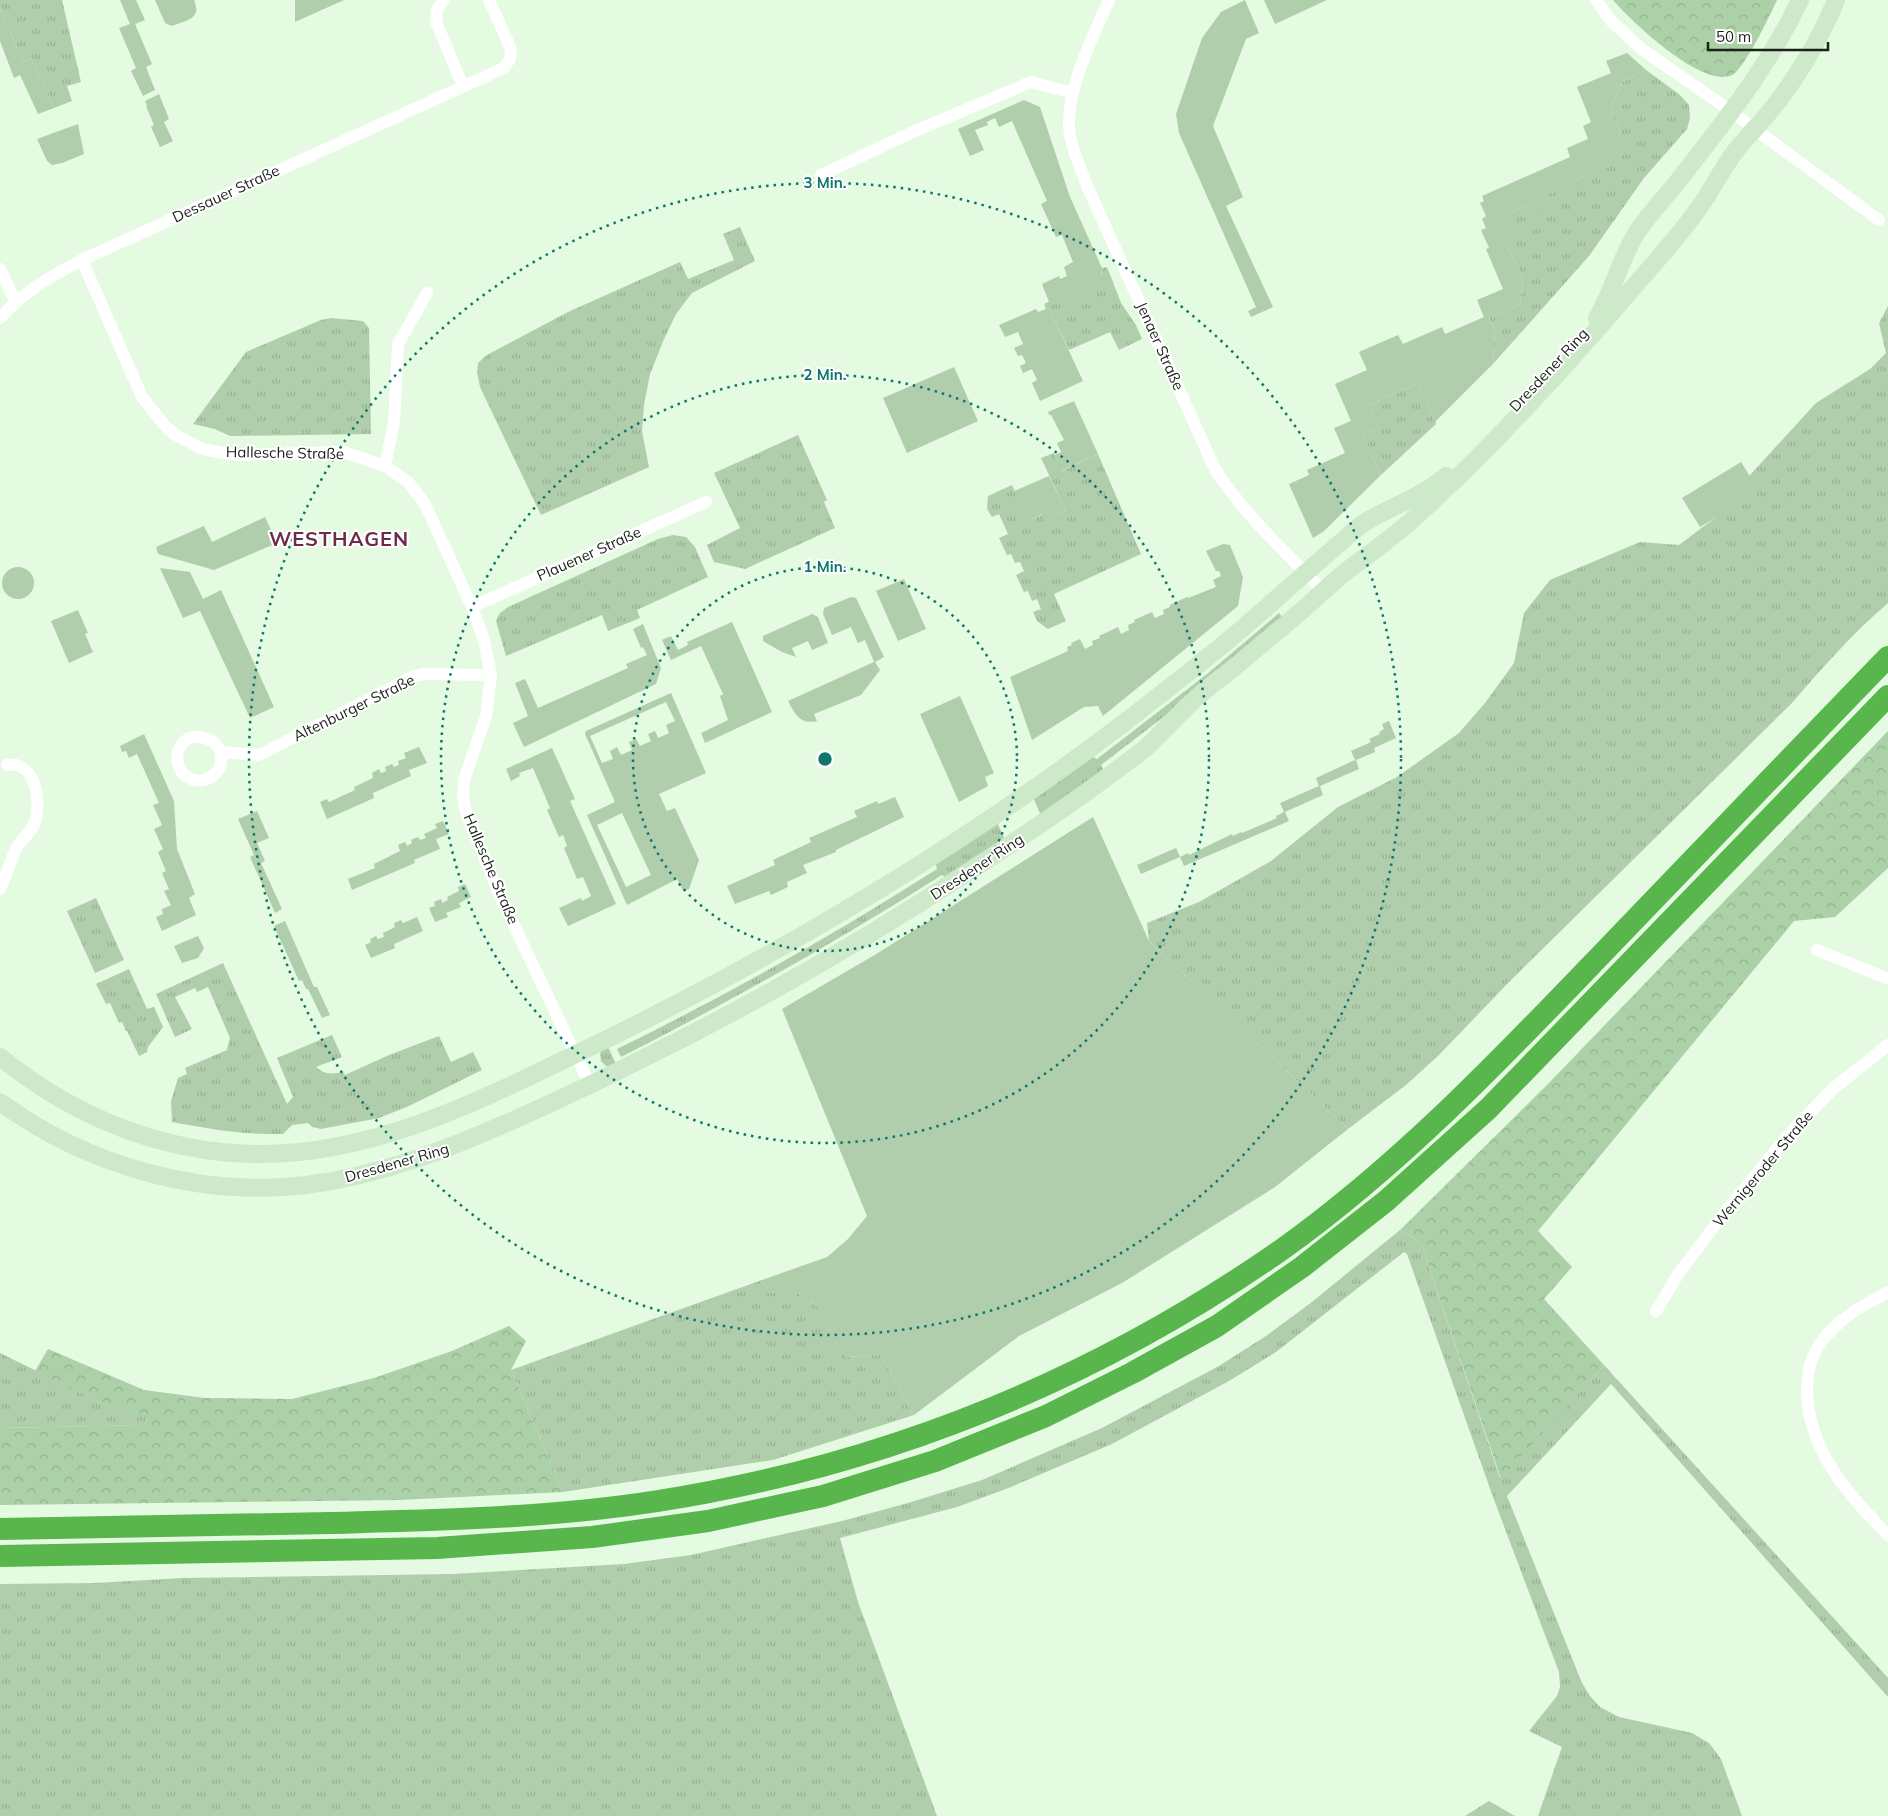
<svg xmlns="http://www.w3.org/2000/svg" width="1888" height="1816" viewBox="0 0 1888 1816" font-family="Mulish,sans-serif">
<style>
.grass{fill:url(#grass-tufts)}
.forest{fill:url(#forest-crowns)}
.green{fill:#b0ceab;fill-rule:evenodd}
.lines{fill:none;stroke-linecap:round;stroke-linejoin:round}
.street{stroke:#fff;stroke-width:12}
.secondary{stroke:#cde9ca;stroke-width:18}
.highway{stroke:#58b64d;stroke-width:22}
.ring{fill:none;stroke:#0f766e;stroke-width:2.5;stroke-dasharray:2.5 5}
.labels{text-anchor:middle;stroke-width:4;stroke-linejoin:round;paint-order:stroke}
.street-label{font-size:15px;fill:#192118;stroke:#fff}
.district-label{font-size:20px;font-weight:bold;letter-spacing:1px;fill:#6e2b47;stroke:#fff}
.centre{fill:#0f766e;stroke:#fff;stroke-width:2.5}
.ring-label{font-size:15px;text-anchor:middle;font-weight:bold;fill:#0f766e;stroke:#fff;stroke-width:4;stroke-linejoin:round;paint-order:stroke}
</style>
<defs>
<pattern id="grass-tufts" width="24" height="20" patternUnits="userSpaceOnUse" patternTransform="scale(1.25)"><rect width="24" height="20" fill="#b0ceab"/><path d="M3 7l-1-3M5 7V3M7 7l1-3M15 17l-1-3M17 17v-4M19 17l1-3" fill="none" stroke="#97b192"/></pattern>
<pattern id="forest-crowns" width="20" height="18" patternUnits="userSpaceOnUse" patternTransform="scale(1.25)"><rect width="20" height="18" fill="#acd0a7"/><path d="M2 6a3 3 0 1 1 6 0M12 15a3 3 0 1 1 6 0" fill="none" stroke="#93b28f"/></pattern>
</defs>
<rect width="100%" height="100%" fill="#e4fae1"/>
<g class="grass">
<polygon points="0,0 62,0 81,82 67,86 72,101 54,108 31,58 23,62 0,8"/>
<polygon points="1646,70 1680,95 1689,105 1690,118 1687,129 1644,178 1589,256 1493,364 1495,331 1489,317 1520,304 1523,279 1505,241 1510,213 1528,205 1545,205 1542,198 1584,176 1621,134 1610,110 1622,82"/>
<polygon points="740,227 755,261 692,293 676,314 664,339 650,374 644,405 642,431 649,467 541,515 480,387 477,372 478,363 487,355 568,312 680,262 688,279 734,260 723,234"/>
<polygon points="1107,267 1121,303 1136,325 1142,339 1119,350 1110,332 1069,350 1049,308 1044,304 1102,274 1102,268"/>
<path d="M 1888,306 L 1888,603 C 1853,633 1822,668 1792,703 L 1510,981 L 1439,1055 L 1406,1085 L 1348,1129 L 1149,941 L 1147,923 L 1199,902 L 1271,861 L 1338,807 L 1397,777 L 1459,733 L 1485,703 L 1514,663 L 1524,613 L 1550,580 L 1640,542 L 1679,545 L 1716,517 L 1729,498 L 1816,403 L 1870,369 L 1886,353 L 1879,323 Z"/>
<polygon points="331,318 363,321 369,328 371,434 230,436 215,429 193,424 246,352 321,320"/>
<polygon points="1418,383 1436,424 1381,475 1363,435 1379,428 1370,405"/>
<polygon points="798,435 827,500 824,502 835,528 745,569 714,562 707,545 740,528 714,473"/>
<polygon points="1054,453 1062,471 1098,454 1141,554 1054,594 1066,621 1048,629 1037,621 1033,612 1041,609 1037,599 1032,601 1028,591 1024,592 1016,575 1024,571 1020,562 1015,563 1011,554 1007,555 999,538 1008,534 999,514 992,517 987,509 988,496 1012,485 1028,521 1043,514 1045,520 1066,511 1041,458"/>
<polygon points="673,535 686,537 695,547 708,577 637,610 640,618 608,631 602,615 506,656 496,621 500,613 508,607 658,539"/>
<polygon points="1279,613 1285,620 1221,673 1101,765 1105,773 1042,818 1032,795 1088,755 1097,759 1207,674"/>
<path d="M 996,820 L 1006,842 L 949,880 L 942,875 C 838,941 731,1001 621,1057 L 617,1049 C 727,995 834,935 937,869 L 935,860 Z"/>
<polygon points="96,898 124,960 95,973 67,911"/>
<path d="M 223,963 L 287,1104 L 293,1097 L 277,1058 L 332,1035 L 342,1057 L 316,1067 C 325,1075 332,1074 343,1072 L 345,1075 L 389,1055 L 439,1036 L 451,1062 L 473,1052 L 482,1070 L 409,1106 L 379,1118 L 321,1129 L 312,1127 L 308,1123 L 292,1125 L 283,1134 C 245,1135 209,1129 172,1122 L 171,1101 L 178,1078 L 187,1074 L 185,1068 L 227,1050 L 230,1038 L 208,987 L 197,992 L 195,988 L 175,997 L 192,1029 L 175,1037 L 156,994 Z"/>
<polygon points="129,969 147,1009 154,1007 163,1027 148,1047 147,1052 139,1056 127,1031 126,1031 122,1022 119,1023 110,1003 106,1004 96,984"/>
<polygon points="607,1045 617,1066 607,1067 601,1061 600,1053"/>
<polygon points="1400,1230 1421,1243 1500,1478 1604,1365 1888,1678 1888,1697 1611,1384 1507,1496 1582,1683 1590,1696 1600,1707 1619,1717 1692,1733 1709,1743 1721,1759 1742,1816 1538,1816 1562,1747 1529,1731 1557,1696 1560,1687 1559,1672 1493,1497 1407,1254 1404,1252 1276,1352 1229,1381 1112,1444 1006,1489 957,1507 840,1538 858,1602 937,1816 0,1816 0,1584 95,1583 183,1578 452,1574 624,1564 691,1555 842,1521 908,1503 982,1480 1102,1428 1219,1366 1266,1336 1312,1302"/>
<path d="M 762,1280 L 769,1292 C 778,1293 792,1290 800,1294 C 824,1304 835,1336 847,1357 L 880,1354 L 914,1415 L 773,1460 L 563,1492 L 511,1370 Z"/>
<polygon points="0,1353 110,1407 147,1417 145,1425 0,1428"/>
<polygon points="1489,1801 1515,1816 1465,1816"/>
</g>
<g class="forest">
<path d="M 1613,0 L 1777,0 C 1770,15 1745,68 1732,75 C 1702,89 1631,21 1613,0 Z"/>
<polygon points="1888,731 1888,868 1835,917 1794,921 1538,1231 1572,1267 1544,1299 1604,1365 1501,1479 1421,1243 1400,1230 1548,1084"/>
<polygon points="509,1326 526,1341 511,1370 563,1492 400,1500 0,1505 0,1428 145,1425 147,1418 110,1407 35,1371 48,1349 144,1390 205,1398 292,1399 374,1378 452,1351"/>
</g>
<g class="green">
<polygon points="120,0 136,0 145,20 135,24 152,64 146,67 155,90 143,96 131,71 136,68 119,28 130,24"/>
<path d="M 155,0 L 194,0 C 202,19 187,20 172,26 L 165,23 Z"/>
<polygon points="295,0 344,0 295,22"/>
<polygon points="1245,0 1259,33 1246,39 1213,126 1243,197 1226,206 1273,307 1251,317 1248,311 1256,307 1179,133 1176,114 1202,38 1221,12"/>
<polygon points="1264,0 1327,0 1275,24"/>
<polygon points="0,8 23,62 31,58 54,108 38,114 20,75 14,78 0,41"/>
<polygon points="1627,53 1646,70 1622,82 1610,110 1621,134 1609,157 1584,176 1543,198 1545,205 1531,212 1528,205 1510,213 1520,235 1505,241 1523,279 1520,304 1489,317 1495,331 1493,364 1435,422 1418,383 1370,405 1379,428 1363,435 1381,475 1324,531 1313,538 1289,484 1309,475 1307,470 1345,453 1334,428 1351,421 1335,384 1367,370 1359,352 1398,335 1403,344 1442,327 1445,334 1484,317 1477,300 1503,289 1486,249 1489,248 1481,230 1486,228 1482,219 1486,216 1480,203 1484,201 1482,196 1570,157 1567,148 1588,139 1583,126 1591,122 1577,87 1611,73 1606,61"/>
<polygon points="159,94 169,119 164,122 173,141 160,147 151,127 154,125 146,106 147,105 145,101"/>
<path d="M 1024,100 L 1040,107 L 1070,197 L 1102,268 C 1102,287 1085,294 1069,299 C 1061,301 1059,298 1049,302 L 1042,284 L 1059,276 L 1060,279 L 1067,276 L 1064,267 L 1073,262 L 1062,235 L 1056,237 L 1041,204 L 1047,201 L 1012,121 L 999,127 L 995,118 L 987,122 L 988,125 L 975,130 L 984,150 L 970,156 L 958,129 Z"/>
<polygon points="78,124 84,154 62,163 52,165 47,161 37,139"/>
<polygon points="1044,304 1049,308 1083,381 1040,401 1032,383 1037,380 1032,369 1023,373 1020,366 1026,363 1022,355 1018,356 1014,348 1023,344 1018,332 1005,337 999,325 1036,309 1038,312 1046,309"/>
<polygon points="954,367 978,421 907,453 883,398"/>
<polygon points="1074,401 1098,454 1061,471 1055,455 1061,452 1057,443 1064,440 1051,415 1049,415 1048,412"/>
<polygon points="1741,462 1759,491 1700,527 1682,498"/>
<polygon points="1049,476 1066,511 1045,520 1042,514 1028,521 1014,491"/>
<polygon points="265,517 277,543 214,570 158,554 156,547 204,526 212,542"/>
<polygon points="1223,544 1230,545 1243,577 1238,606 1103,716 1098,706 1084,707 1032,740 1010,677 1068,651 1067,647 1072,645 1071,643 1080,639 1085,649 1093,645 1092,641 1100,638 1099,636 1118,627 1121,634 1129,630 1128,625 1135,622 1134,620 1152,612 1155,618 1164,614 1163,610 1170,607 1170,605 1187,597 1188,598 1216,587 1213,580 1221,576 1219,571 1216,571 1206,551"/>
<circle cx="18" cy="583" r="16"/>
<polygon points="160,568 190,572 203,599 221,590 274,707 250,718 200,611 183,618"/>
<polygon points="904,579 926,629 898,641 876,591"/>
<path d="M 851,597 L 856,598 L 884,657 L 875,662 L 880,670 L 861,695 L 814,714 L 817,721 C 800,725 795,714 788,701 L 874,662 L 865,640 L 858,643 L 851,627 L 832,635 L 823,614 L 824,608 Z"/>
<polygon points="78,610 88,633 85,634 93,652 69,663 51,621"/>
<polygon points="812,614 818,617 828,643 812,650 808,641 792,648 796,657 782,652 763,641 763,636"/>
<polygon points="732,622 772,712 705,743 701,733 728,720 720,696 723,694 701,646 671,660 662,640 671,636 678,650 688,645 687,642"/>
<polygon points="643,624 661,668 656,684 524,747 513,723 528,716 515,683 525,679 538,708 628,668 626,664 647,655 643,647 641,648 633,629"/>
<path d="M 671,693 L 706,773 L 659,794 L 667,811 L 675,808 L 699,860 L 689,889 L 683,891 L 677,879 L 627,905 L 587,815 L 615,802 L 585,734 L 586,731 ZM 666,702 L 675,721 L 666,725 L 669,733 L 658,738 L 655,731 L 648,734 L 651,741 L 640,746 L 636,739 L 629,742 L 632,750 L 621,755 L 617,747 L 610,751 L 613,759 L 602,763 L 590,736 ZM 622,813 L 651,875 L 626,887 L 597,825 Z"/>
<polygon points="960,696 994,773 985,777 988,786 959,802 920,714"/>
<polygon points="1389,721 1396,738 1374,748 1375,752 1356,760 1359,769 1320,786 1323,795 1285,812 1289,821 1184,866 1180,857 1141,874 1137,865 1176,848 1180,857 1188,853 1189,855 1232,834 1233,836 1241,832 1242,833 1277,818 1276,816 1284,812 1280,803 1319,786 1316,778 1355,760 1351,751 1371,742 1369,739 1380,734 1379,732 1384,729 1382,724"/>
<polygon points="144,734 174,801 177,849 195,894 189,898 196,915 162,931 156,917 163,914 162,909 171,905 164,891 169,889 162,873 166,871 158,852 163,849 154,829 162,825 153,805 159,803 137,754 129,758 126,751 122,752 120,746"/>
<polygon points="419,747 427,763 409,770 411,776 373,793 374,798 327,819 320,802 327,799 329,802 355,790 354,787 373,778 372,773 379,769 381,773 386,771 385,767 392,764 394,767 399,765 398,761 406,758 404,753"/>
<polygon points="552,748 575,799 570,801 616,904 568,926 559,908 581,898 582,901 591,896 583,877 577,879 564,848 567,846 563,835 559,837 547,810 550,808 533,768 519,773 520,776 511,781 506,769"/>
<polygon points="895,797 904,817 836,850 836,852 803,865 807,873 787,882 788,887 771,895 769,891 735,904 727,886 775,865 773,860 811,842 809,838 857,817 854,811 877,801 878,804"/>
<polygon points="257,811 269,838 257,843 265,861 261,863 282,909 275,913 250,857 254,855 238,819"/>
<polygon points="1093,817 1149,941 1348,1129 1275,1187 1122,1283 1019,1336 914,1415 880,1354 847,1357 827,1348 825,1318 813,1302 799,1293 769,1292 762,1280 827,1257 848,1239 867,1216 782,1009 878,953"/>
<polygon points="443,821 449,834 436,839 440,849 414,860 415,863 352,890 348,879 375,868 374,864 400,851 398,845 405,842 407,846 412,843 411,840 418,837 420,840 426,838 424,834 437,828 435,824"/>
<polygon points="465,884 471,897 459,903 461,907 446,913 448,917 435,922 429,908 435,906 434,902 441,899 442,903 448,900 447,897 459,891 458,887"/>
<polygon points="417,917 423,931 394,944 395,948 371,958 365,945 371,942 370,939 376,936 378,939 384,937 383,933 395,927 394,923 401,920 403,923"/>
<polygon points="285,921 314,987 317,987 330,1015 322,1018 308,989 306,989 302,980 299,981 274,926"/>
<polygon points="198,936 204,948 198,958 182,963 174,946"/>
</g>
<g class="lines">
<g class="street">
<polyline points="444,0 437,9 436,22 463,86"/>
<path d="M 1109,0 C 1093,37 1063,94 1070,135 C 1073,152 1081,169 1087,186 L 1215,469 C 1246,517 1285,551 1323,591"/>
<polyline points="1596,0 1612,22 1643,50 1715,100 1879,220"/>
<polyline points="821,175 913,132 1031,82 1073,93"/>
<polyline points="82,260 142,397 166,427 176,435 202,449 235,455 344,452 385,466 408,482 425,504 472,607 484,640 491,675 486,716 464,780 463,796 466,813 500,896 590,1085"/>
<polyline points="0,269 15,301"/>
<path d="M 0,318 C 23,292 51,276 82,260 L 504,68 L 510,59 L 511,49 L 489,0"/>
<polyline points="385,466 394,423 398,344 427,293"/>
<polyline points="472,607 706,502"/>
<path d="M 221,752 C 221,755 222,760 221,764 C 218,775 205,783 194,780 C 169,773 173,734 200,737 C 212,739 215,742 221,752 L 259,755 L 414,676 L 424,674 L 491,675"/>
<path d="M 0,889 C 6,876 10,862 16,849 C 20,840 31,833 34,824 C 43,803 35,760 7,765"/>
<polyline points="1817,950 1888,979"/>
<path d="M 1888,1292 C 1859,1307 1825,1326 1812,1359 C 1808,1369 1807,1382 1807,1393 C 1809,1451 1849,1496 1888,1535"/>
<polyline points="1656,1311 1679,1273 1725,1212 1790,1133 1834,1088 1888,1045"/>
</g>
<g class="secondary">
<path d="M 1597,318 C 1614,290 1620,257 1639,229 C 1652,211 1668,194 1682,176 C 1725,121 1770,64 1800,0"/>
<path d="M 0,1057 C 74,1117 164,1154 261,1154 C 373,1154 475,1103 574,1055 C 768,962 948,856 1120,726 C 1161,694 1203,662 1243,628 C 1283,593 1322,558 1362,524 C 1389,507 1422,497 1446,476"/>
<path d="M 0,1102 C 86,1165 199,1198 306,1185 C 385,1175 453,1147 525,1115 C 567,1096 609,1076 650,1055 C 761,1000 868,938 971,870 C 1029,833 1087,793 1142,751 C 1160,736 1174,718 1192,702 C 1205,689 1221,678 1236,666 C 1260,646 1284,626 1307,606 C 1324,591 1341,574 1360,561 C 1383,544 1402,530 1423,510 C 1499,440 1570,362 1637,283 C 1660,257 1684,230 1703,202 C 1714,186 1722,169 1734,153 C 1748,135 1765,119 1779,100 C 1802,69 1822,36 1836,0"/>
</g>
<g class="highway">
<path d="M 0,1529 C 110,1527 220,1525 330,1523 C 439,1520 550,1518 658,1501 C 887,1465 1094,1381 1284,1248 C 1400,1165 1500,1060 1598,958 C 1695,857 1791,757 1888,657"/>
<polyline points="0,1556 437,1548 592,1537 708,1521 823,1496 935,1461 1046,1416 1132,1373 1217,1326 1302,1267 1386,1201 1488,1109 1888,696"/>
</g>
</g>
<g class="ring">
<circle cx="825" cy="759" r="192"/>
<circle cx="825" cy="759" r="384"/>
<circle cx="825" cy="759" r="576"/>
</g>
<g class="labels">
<g class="street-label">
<text transform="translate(226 194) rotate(-25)" y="5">Dessauer Straße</text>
<text transform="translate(1160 346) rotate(66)" y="5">Jenaer Straße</text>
<text transform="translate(1549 370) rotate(-47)" y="5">Dresdener Ring</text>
<text transform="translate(285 453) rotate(1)" y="5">Hallesche Straße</text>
<text transform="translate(589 554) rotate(-24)" y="5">Plauener Straße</text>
<text transform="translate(354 708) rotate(-26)" y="5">Altenburger Straße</text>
<text transform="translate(977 867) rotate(-33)" y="5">Dresdener Ring</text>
<text transform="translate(491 869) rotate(67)" y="5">Hallesche Straße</text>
<text transform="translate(397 1163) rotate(-16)" y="5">Dresdener Ring</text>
<text transform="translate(1763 1169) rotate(-50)" y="5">Wernigeroder Straße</text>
</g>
<g class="district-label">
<text x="339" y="546">WESTHAGEN</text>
</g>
</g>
<circle cx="825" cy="759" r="8" class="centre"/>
<g class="ring-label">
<text x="825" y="188">3 Min.</text>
<text x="825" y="380">2 Min.</text>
<text x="825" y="572">1 Min.</text>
</g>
<path d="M1708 42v8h120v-8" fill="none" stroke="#192118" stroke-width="2.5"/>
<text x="1716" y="42" font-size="15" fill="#192118" stroke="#ffffff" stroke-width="4" paint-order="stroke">50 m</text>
</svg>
